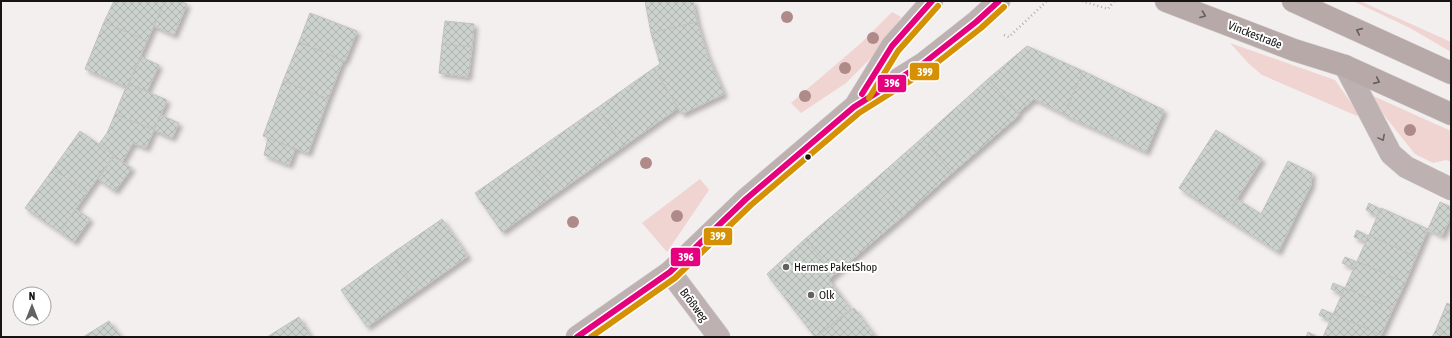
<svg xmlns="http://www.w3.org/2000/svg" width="1452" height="338" viewBox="0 0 1452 338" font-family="'Asap Condensed',sans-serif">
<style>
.grass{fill:#efd4d2}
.building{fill:url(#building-cross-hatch);stroke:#c2c1c1;filter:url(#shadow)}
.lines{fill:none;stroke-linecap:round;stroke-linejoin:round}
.minor-casing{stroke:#d0cdcd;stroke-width:23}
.major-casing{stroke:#d0cdcd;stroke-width:23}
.path{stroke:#b4acab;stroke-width:2.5;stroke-dasharray:1 3;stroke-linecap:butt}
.minor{stroke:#bdb2b1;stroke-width:22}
.major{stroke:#b6a9a8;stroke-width:22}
.bus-1-casing{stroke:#fff;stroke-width:9}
.bus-2-casing{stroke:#fff;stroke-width:9}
.bus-1{stroke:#e5007d;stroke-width:6}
.bus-2{stroke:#d59003;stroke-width:6}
.tree{fill:#ae8b89}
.oneway{stroke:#665e5e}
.oneway2{stroke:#6a6362}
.bus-dot{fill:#171414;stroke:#fff;stroke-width:1.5}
.poi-dot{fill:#646161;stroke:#fff;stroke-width:1.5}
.labels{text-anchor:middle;stroke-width:4;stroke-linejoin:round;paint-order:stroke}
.street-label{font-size:12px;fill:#171414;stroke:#fff}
.poi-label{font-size:12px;fill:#171414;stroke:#fff;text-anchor:start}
.line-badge{stroke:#fff;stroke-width:1.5}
.badge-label{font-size:11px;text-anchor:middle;font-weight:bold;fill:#fff}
</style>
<defs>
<pattern id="building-cross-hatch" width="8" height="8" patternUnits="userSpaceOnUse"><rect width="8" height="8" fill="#ccd2cd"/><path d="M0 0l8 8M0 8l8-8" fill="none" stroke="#aeb3af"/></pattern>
<filter id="shadow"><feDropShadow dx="3.5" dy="3.5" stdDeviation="2" flood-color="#0004"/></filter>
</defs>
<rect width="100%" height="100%" fill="#f4efef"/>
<g class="grass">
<polygon points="1353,1 1360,1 1451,42 1451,52 1410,28"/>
<polygon points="892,12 901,17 879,50 846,83 801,113 791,103 860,44"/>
<polygon points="1230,43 1335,80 1359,114 1357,116 1262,75 1249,64"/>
<polygon points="1371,95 1451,131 1451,162 1446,160 1433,163 1415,154 1383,114"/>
<polygon points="700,179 709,190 667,252 642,223"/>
</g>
<g class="building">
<polygon points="114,1 165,1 147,41 104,22"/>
<polygon points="165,1 180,1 187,4 174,35 154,26"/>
<polygon points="645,1 693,1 697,22 651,33"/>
<polygon points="310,13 357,31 345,61 299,42"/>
<polygon points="445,21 474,24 472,47 442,44"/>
<polygon points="104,22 147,41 127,87 85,69"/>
<polygon points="697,22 707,54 724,94 682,114 654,68 660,64 651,33"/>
<polygon points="299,42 343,61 328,99 283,81"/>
<polygon points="442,44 472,47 468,77 439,73"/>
<polygon points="1027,46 1083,71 1064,114 1034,99 1018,113 988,79"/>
<polygon points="141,57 159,65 147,91 129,84"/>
<polygon points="654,68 678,108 624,146 597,108"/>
<polygon points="1083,71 1164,110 1146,152 1064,115"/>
<polygon points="988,79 1019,115 952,173 922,138"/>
<polygon points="283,81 328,99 308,153 263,136"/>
<polygon points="129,84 167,100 154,130 115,114 126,87 128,88"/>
<polygon points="597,108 624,146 554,195 527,157"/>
<polygon points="115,114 154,130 146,148 133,143 122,162 99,144 107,133"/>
<polygon points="161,115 179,123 172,138 154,130"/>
<polygon points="1216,130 1262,159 1225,218 1179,188"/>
<polygon points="80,131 114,155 87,193 53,169"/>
<polygon points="268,138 295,149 289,165 264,155"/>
<polygon points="922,138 952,173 902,217 872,182"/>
<polygon points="114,157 132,168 115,191 98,179"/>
<polygon points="527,157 554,195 502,232 475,193"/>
<polygon points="1288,161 1312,173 1311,185 1278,252 1225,218 1237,199 1261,214"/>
<polygon points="53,169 87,193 60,232 25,208"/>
<polygon points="872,182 902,217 835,274 805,239"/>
<polygon points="1440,202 1451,207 1451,216 1442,236 1428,229"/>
<polygon points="1369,203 1380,209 1377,216 1366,210"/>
<polygon points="1381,208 1428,229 1416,257 1369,235"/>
<polygon points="76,209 90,219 74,242 60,232"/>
<polygon points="442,219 468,256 418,291 391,254"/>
<polygon points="1357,230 1368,236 1366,242 1354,237"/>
<polygon points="1369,235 1416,257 1405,283 1357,261"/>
<polygon points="805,239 835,274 829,280 851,309 815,337 767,274"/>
<polygon points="391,254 418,291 367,327 341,290"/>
<polygon points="1345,257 1357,262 1354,268 1342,263"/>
<polygon points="1357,261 1405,283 1393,309 1345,288"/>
<polygon points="1333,283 1345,288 1342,294 1331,289"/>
<polygon points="1345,288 1393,309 1381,335 1333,314"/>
<polygon points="1447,303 1451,305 1451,337 1436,330"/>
<polygon points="854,308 876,337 819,337 818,336"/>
<polygon points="1322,309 1333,314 1330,320 1319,315"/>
<polygon points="1333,314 1381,335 1380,337 1323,337"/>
<polygon points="299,317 311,337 267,337"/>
<polygon points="109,321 121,337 83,337"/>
<polygon points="1436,330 1451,337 1432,337"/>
<polygon points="1308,332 1318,337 1306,337"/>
</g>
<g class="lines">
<defs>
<g id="minor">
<polyline points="1345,66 1391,154 1406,167 1451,189"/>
<polyline points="857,103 892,46 932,1"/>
<polyline points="670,272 719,337"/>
<polyline points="577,337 670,272 746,199 854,107 924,63 976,22 999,1"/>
</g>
<g id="major">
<polyline points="1166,1 1294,50 1345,66 1451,114"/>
<polyline points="1293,1 1451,73"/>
</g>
</defs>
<use href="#minor" class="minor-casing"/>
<use href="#major" class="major-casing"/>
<g class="path">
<polyline points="1082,1 1108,9 1114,1"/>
<polyline points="1004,35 1009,37 1046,2 1049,1"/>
</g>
<use href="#minor" class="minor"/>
<use href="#major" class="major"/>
<defs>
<g id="bus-1">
<polyline points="862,94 892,46 932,1"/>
<polyline points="577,337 670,272 746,199 854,107 924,63 976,22 999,1"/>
</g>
<g id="bus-2">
<polyline points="869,98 898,51 938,6"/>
<polyline points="591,337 675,278 751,205 859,113 929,69 981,28 1004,7"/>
</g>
</defs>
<use href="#bus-1" class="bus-1-casing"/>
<use href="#bus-2" class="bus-2-casing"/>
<use href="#bus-1" class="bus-1"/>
<use href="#bus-2" class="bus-2"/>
</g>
<g class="tree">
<circle cx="787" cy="17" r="6"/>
<circle cx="873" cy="38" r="6"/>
<circle cx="845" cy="68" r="6"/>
<circle cx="805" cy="96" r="6"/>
<circle cx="1410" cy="130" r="6"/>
<circle cx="646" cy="163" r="6"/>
<circle cx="677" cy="216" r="6"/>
<circle cx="573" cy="222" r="6"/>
</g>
<defs><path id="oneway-chevron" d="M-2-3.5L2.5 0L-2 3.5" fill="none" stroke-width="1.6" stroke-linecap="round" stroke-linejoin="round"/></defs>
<g class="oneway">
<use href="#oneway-chevron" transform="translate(1203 15) rotate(21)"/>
<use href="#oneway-chevron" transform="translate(1359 31) rotate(-156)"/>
<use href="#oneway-chevron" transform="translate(1377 81) rotate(24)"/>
</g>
<use class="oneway2" href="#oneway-chevron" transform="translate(1382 138) rotate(62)"/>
<circle class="bus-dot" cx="808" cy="157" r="3.5"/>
<g class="poi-dot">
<circle cx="786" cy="267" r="4"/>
<circle cx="811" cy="295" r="4"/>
</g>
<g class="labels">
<g class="street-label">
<text transform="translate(1255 35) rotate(21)" y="4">Vinckestraße</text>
<text transform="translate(694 305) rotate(53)" y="4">Brößweg</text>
</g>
<g class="poi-label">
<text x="794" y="271">Hermes PaketShop</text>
<text x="819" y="299">Olk</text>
</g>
</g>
<g class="line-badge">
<rect x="909" y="62" width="31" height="19" rx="4" fill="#d59003"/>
<rect x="877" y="74" width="30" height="19" rx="4" fill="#e5007d"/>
<rect x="703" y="227" width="30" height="19" rx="4" fill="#d59003"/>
<rect x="670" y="247" width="31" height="20" rx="4" fill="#e5007d"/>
</g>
<g class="badge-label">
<text x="925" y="76">399</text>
<text x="892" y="87">396</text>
<text x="718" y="240">399</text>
<text x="686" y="261">396</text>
</g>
<rect width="1452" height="338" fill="none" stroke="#171414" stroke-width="4"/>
<g transform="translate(32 306)"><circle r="19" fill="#ffffff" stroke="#a2a1a1"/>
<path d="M0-3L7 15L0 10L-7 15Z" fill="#646161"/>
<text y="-6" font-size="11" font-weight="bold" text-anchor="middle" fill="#171414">N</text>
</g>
</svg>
